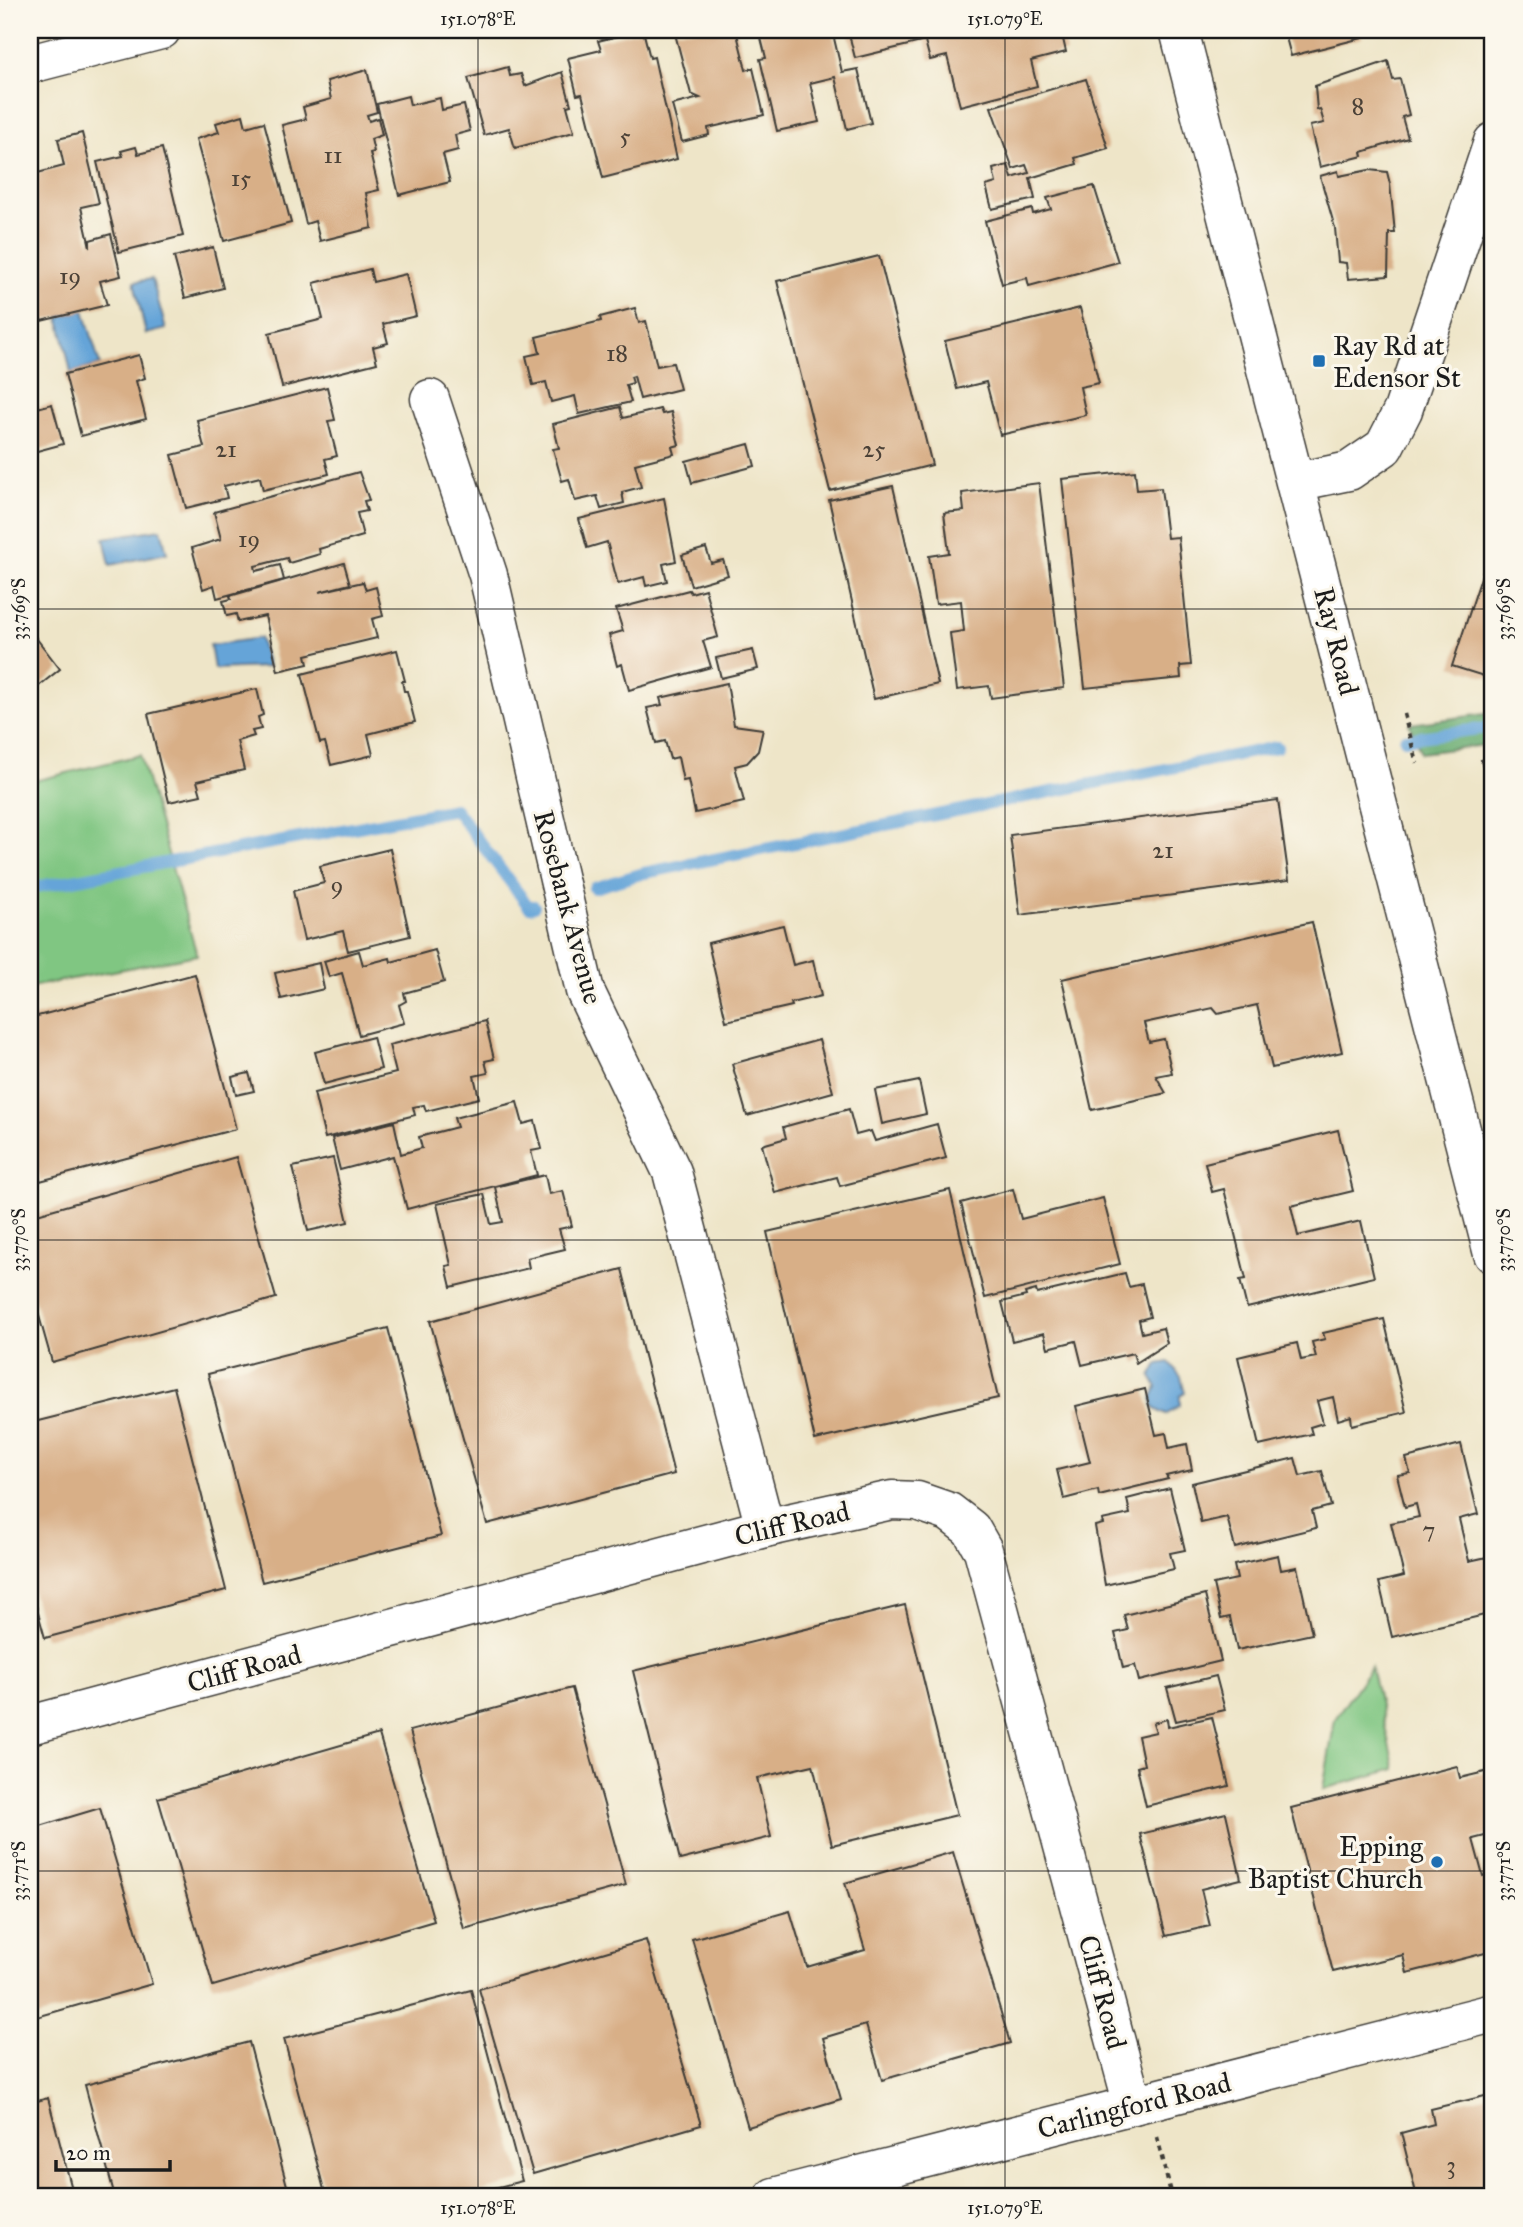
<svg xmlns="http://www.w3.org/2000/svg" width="1523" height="2227" viewBox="0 0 1523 2227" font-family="'IM FELL Great Primer',serif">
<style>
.green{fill:#80c682;stroke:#4e714f;stroke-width:2}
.forest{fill:#68ab70;stroke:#426446;stroke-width:2}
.water{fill:#65a4d8;stroke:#40607a;stroke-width:2}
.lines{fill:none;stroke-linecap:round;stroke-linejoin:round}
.stream{stroke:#65a4d8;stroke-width:12}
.building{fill:#d8af87}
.minor-casing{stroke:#3c3a36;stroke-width:41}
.major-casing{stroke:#3c3a36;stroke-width:41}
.path{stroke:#3c3a36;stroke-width:4.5;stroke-dasharray:5 5;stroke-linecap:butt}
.minor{stroke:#fff;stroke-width:38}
.major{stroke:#fff;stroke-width:38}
.ticks{fill:none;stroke:#1c1c1c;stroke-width:2;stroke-opacity:0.45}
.poi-dot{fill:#1f6fb2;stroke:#fbf7ec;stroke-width:2.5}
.labels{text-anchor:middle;stroke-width:6;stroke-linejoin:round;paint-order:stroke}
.number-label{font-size:24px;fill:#4b4137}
.poi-label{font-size:28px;fill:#1c1c1c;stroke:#fbf7ec;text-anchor:start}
.street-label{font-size:28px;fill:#1c1c1c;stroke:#fbf7ec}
.neatline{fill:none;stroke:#1c1c1c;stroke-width:2.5}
.ticks-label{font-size:18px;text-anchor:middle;fill:#1c1c1c}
</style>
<rect width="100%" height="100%" fill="#fbf7ec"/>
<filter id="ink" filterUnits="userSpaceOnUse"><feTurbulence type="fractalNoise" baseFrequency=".0143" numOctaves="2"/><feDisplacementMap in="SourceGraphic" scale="14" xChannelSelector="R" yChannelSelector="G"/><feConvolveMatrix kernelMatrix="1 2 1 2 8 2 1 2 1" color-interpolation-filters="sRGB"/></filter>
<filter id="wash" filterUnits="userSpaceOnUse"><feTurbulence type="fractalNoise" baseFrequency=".00686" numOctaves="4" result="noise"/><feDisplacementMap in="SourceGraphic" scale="28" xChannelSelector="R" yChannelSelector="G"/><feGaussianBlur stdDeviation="1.57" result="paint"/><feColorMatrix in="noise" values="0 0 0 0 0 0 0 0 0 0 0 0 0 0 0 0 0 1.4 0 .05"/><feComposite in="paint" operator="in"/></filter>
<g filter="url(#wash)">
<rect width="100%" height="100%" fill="#eee5c8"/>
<g class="green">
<polygon points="140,755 197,955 30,987 30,782"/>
<polygon points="1371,1667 1395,1769 1323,1789 1335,1719"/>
</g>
<polygon class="forest" points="1493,713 1493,744 1421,753 1409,724"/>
<g class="water">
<polygon points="152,279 166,329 146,334 134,282"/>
<polygon points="84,310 100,365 71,373 59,317"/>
<polygon points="161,529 167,553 110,565 104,538"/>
<polygon points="260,638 268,667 214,669 210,645"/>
<polygon points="1169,1362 1181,1377 1185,1393 1180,1396 1180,1405 1166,1415 1153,1408 1152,1399 1157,1387 1151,1377 1158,1364"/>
</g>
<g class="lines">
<g class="stream">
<polyline points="1405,739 1493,727"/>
<polyline points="30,888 455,809 529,907 534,906"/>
<polyline points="594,888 644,873 1277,747"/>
</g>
</g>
<g id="blocks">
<g class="building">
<polygon points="643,30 650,58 654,57 677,159 603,178 582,94 577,95 568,58 601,50 598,41"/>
<polygon points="674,30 736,30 746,70 753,68 764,115 708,128 709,135 682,142 672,105 700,98 691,94"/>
<polygon points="759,30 832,30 842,72 858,69 871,123 847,129 835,77 810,83 819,122 777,131 760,59 766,58"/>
<polygon points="848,30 1061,30 1066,52 1031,61 1037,86 960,106 947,56 930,60 925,41 855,58"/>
<polygon points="1284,30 1360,30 1362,38 1291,56"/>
<polygon points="1388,61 1393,80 1400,79 1409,115 1402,117 1408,138 1362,152 1363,156 1320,167 1310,126 1324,123 1320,109 1317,110 1315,86"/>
<polygon points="508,67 510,76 521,74 525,86 562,72 571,105 567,106 574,132 515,148 509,128 484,135 468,78"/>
<polygon points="367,70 377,112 367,115 369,121 378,118 382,135 371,139 374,152 370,153 379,190 366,193 372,228 320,241 315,221 306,224 282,125 306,119 303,107 331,99 327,81"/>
<polygon points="1086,79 1108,148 1075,158 1077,164 1030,178 1035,199 992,209 986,186 996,183 993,169 1008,165 1012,178 1029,173 1026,165 1013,169 991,107"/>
<polygon points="408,96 410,105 440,98 442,110 464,105 470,131 455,135 458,150 443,154 450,182 399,195 377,104"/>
<polygon points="243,115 246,127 264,122 291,223 224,241 196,139 219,132 216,123"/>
<polygon points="82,133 99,203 81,207 90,247 90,240 111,234 121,276 100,281 107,305 41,321 30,281 30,175 64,166 58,139"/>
<polygon points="136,147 138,154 162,148 183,236 119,252 97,162 123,156 121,151"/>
<polygon points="1369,170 1387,172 1390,184 1395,233 1389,233 1388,276 1348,279 1346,263 1338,262 1335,228 1320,176 1338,171 1339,176"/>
<polygon points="1094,186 1118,262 1029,286 1027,278 1002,284 985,221 1032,209 1033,214 1051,209 1047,198"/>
<polygon points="213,247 223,288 185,298 174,257"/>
<polygon points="879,256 932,465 830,491 777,281"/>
<polygon points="370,269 373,282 406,274 416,316 383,324 388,343 373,347 377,363 282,387 269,333 323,319 314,283"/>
<polygon points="635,308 639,323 646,321 657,366 673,363 680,389 640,399 634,376 631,377 633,383 626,385 631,402 579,414 575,396 551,402 546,382 533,385 526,356 540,353 536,337 601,321 600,317"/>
<polygon points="1080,308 1099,383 1080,387 1086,415 1000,435 986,382 957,389 945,341"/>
<polygon points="139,355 145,378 136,381 146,419 81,436 65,374"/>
<polygon points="327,387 335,420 328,421 337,456 325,459 329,474 263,490 260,477 224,486 227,498 186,508 172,455 204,447 197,420"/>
<polygon points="52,404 63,444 30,453 30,410"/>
<polygon points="620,407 623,418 660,409 662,414 671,412 679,445 672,447 674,454 635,464 641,487 622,492 624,503 601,509 597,496 575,501 569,479 562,481 553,449 559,448 553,424"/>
<polygon points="749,444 755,466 692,483 686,461"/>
<polygon points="1135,471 1137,490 1161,488 1167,538 1178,537 1191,665 1180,666 1181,678 1085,688 1062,479"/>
<polygon points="359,472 369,500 364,501 367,511 357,513 363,536 319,549 320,554 289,563 287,558 255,566 256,571 280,565 284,580 217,598 214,585 203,589 192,548 221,539 214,512"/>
<polygon points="1039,483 1064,688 991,698 989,686 957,690 950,633 964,631 961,601 936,604 929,556 949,553 944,513 964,511 962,493"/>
<polygon points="893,486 938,684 874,699 829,500"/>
<polygon points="664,498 676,561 663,564 667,581 646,586 644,577 618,584 607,542 587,548 579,519"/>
<polygon points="1493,541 1493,679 1452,666"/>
<polygon points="706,548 711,563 723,560 728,575 691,586 682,555"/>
<polygon points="344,563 350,584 319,592 363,582 366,590 376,587 383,616 372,619 377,638 306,655 308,664 278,671 265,616 238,622 236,614 227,616 223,601 231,599 230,596"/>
<polygon points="705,589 718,637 703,641 711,667 629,690 622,664 617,666 609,635 623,631 616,609 689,590 691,593"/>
<polygon points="30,630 60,669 30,693"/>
<polygon points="397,650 405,681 402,681 404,691 407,691 415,722 368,734 373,755 331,765 325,742 320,743 302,674"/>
<polygon points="753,650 758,669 721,678 716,658"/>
<polygon points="727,683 734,725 763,729 758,751 747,763 735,766 744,802 695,813 688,780 683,781 678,757 670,759 665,741 656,743 647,708 662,705 660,698"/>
<polygon points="257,689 263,715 258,717 261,729 252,731 254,736 237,741 244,770 197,781 201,795 169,802 148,714"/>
<polygon points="1493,757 1493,803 1492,803 1481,760"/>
<polygon points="1278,800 1289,880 1020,915 1010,835"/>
<polygon points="390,849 410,936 348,951 343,931 304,940 293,891 324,883 320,866"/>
<polygon points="1312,922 1342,1052 1272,1068 1257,1005 1218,1014 1213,1008 1144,1023 1149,1042 1164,1039 1172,1073 1156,1076 1166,1093 1092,1110 1062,979"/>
<polygon points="783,925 793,965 813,960 821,996 791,1003 792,1006 726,1021 708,943"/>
<polygon points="435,950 444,982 404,993 406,1001 399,1005 404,1023 359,1035 342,973 329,977 324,961 359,951 363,965 390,958 391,962"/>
<polygon points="319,963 324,989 281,999 275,973"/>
<polygon points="195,974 236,1129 40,1181 30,1142 30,1018"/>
<polygon points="485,1021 494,1059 485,1061 488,1073 474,1076 479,1098 426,1111 424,1105 413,1107 415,1115 325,1138 314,1093 396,1073 389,1045"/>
<polygon points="373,1037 381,1069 324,1084 315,1052"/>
<polygon points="819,1040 833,1092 747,1116 732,1064"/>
<polygon points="249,1073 254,1091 236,1095 232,1077"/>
<polygon points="919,1081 926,1114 882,1124 875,1090"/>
<polygon points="517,1102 523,1124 535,1121 542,1149 531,1151 537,1175 407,1209 393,1156 340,1170 332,1138 394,1122 401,1154 422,1148 419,1137 457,1127 454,1118"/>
<polygon points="849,1109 856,1135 871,1131 875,1141 937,1124 946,1158 840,1186 837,1177 775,1193 762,1145 786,1138 783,1127"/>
<polygon points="1338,1130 1353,1191 1291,1206 1298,1236 1361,1221 1374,1277 1247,1308 1240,1280 1246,1279 1224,1189 1212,1192 1205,1163"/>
<polygon points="236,1157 276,1298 52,1362 30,1284 30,1216"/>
<polygon points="333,1158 348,1222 308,1231 293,1167"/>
<polygon points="545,1175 549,1194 563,1191 572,1226 559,1229 565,1249 527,1258 529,1268 451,1287 446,1266 451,1265 437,1204 484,1194 491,1224 503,1222 495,1187"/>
<polygon points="1013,1189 1021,1219 1103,1198 1120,1264 985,1298 961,1203"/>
<polygon points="950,1190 998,1398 815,1440 767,1232"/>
<polygon points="622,1269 674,1474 487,1524 430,1321"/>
<polygon points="1125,1273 1129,1287 1142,1284 1150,1317 1139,1320 1142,1333 1163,1328 1167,1343 1136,1363 1133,1353 1082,1365 1076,1341 1048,1348 1044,1333 1012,1341 1002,1302 1026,1296 1025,1293 1036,1290 1037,1294"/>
<polygon points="1384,1319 1406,1412 1352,1425 1351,1416 1338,1420 1333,1397 1317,1401 1323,1423 1310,1427 1312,1434 1259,1446 1238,1357 1297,1343 1301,1360 1316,1357 1312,1342 1325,1339 1323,1333"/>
<polygon points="388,1328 441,1536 262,1582 208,1374"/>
<polygon points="174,1387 226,1590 45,1638 30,1584 30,1423"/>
<polygon points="1145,1389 1156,1435 1166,1433 1169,1448 1187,1444 1192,1470 1166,1476 1168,1479 1099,1496 1098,1490 1064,1499 1057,1470 1090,1462 1076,1406"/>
<polygon points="1461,1444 1478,1514 1459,1519 1469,1561 1487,1557 1493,1584 1493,1613 1392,1637 1379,1582 1404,1576 1391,1523 1419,1517 1416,1504 1405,1507 1397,1475 1410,1473 1406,1458"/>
<polygon points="1295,1458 1300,1476 1322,1471 1331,1506 1312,1511 1316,1528 1235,1548 1227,1517 1201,1523 1192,1483"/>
<polygon points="1170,1488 1185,1550 1170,1553 1174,1569 1105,1585 1095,1526 1103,1524 1102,1520 1130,1514 1127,1499"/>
<polygon points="1278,1555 1281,1570 1297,1567 1312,1634 1237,1650 1230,1617 1221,1619 1213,1584 1237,1579 1234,1565"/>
<polygon points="1205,1595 1221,1661 1139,1681 1135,1665 1123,1668 1115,1633 1128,1630 1124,1615"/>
<polygon points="905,1605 957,1815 832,1845 813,1765 757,1778 771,1837 680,1860 633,1671"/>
<polygon points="1216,1676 1225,1710 1176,1721 1167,1688"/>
<polygon points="572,1688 626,1885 464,1929 410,1731"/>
<polygon points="1212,1717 1229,1786 1146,1806 1137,1767 1144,1765 1138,1736 1156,1732 1153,1723 1167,1719 1168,1727"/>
<polygon points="379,1734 434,1921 213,1986 158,1798"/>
<polygon points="1457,1766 1460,1778 1493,1770 1493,1834 1473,1839 1483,1876 1493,1873 1493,1951 1407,1973 1403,1955 1333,1972 1291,1808"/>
<polygon points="100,1808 152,1984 30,2019 30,1829"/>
<polygon points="1226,1813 1241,1879 1201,1889 1210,1926 1166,1936 1140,1834"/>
<polygon points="953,1852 1010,2043 882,2080 866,2025 823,2038 841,2099 748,2127 692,1939 790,1911 807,1967 865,1950 845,1883"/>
<polygon points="646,1940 701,2125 533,2174 479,1989"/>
<polygon points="471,1990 522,2181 459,2197 326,2197 284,2039"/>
<polygon points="249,2042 290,2197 115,2197 85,2085"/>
<polygon points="1493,2094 1493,2197 1417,2197 1401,2133 1434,2124 1431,2109"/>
<polygon points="48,2098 74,2197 30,2197 30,2103"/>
</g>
</g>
</g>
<g filter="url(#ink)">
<use href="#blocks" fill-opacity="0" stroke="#3c3a36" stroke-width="2"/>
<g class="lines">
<defs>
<g id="minor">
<polyline points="1179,30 1493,1254"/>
<polyline points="30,64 161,30"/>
<polyline points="430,399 488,575 585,991 672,1172 765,1528"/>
<polyline points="1296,482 1349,471 1384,447 1403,410 1493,142"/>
<polyline points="30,1725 765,1528 892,1500 917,1501 949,1512 971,1529 983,1550 1133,2105"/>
</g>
<polyline id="major" points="774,2197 1493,2013"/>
</defs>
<use href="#minor" class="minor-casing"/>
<use href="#major" class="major-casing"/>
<g class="path">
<polyline points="1404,714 1417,763"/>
<polyline points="1157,2137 1172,2197"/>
</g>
<use href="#minor" class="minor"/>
<use href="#major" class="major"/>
</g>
</g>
<path class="ticks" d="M 478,30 L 478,2197M 1005,30 L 1005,2197M 30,609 L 1493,609M 30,1240 L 1493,1240M 30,1871 L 1493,1871"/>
<g class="poi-dot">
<rect x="1312" y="354" width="14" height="14" rx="3.5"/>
<circle cx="1437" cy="1862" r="7"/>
</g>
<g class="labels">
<g class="number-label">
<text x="1358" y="114">8</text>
<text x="625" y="144">5</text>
<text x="333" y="163">11</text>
<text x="241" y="186">15</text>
<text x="70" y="284">19</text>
<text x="617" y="361">18</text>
<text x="226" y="457">21</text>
<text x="874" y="457">25</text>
<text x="249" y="547">19</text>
<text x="1163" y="858">21</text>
<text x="337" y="893">9</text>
<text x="1429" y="1538">7</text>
<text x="1451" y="2173">3</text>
</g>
<g class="poi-label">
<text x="1333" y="355">Ray Rd at<tspan x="1333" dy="32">Edensor St</tspan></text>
<text x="1423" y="1856" text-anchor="end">Epping<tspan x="1423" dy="32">Baptist Church</tspan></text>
</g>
<g class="street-label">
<text transform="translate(1337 641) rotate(76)" y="10">Ray Road</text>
<text transform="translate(569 907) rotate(75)" y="10">Rosebank Avenue</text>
<text transform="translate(792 1523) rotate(-13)" y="10">Cliff Road</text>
<text transform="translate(244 1668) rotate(-15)" y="10">Cliff Road</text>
<text transform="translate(1103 1992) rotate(75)" y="10">Cliff Road</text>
<text transform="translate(1134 2105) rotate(-14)" y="10">Carlingford Road</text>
</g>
</g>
<rect width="1523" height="2227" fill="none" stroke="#fbf7ec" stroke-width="77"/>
<path d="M56 2160v10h114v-10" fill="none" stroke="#1c1c1c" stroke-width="3.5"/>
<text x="66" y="2160" font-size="21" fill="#1c1c1c" stroke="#fbf7ec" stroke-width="5" paint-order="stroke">20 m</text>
<rect x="38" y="38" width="1446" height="2150" class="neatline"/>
<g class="ticks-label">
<text x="478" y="25">151.078°E</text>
<text x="1005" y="25">151.079°E</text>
<text transform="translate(19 609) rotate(-90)" y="6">33.769°S</text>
<text transform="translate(1504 609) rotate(-90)" y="6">33.769°S</text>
<text transform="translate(19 1240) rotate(-90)" y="6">33.770°S</text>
<text transform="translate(1504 1240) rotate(-90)" y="6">33.770°S</text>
<text transform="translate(19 1871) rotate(-90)" y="6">33.771°S</text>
<text transform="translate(1504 1871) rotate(-90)" y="6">33.771°S</text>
<text x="478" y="2214">151.078°E</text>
<text x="1005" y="2214">151.079°E</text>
</g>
</svg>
